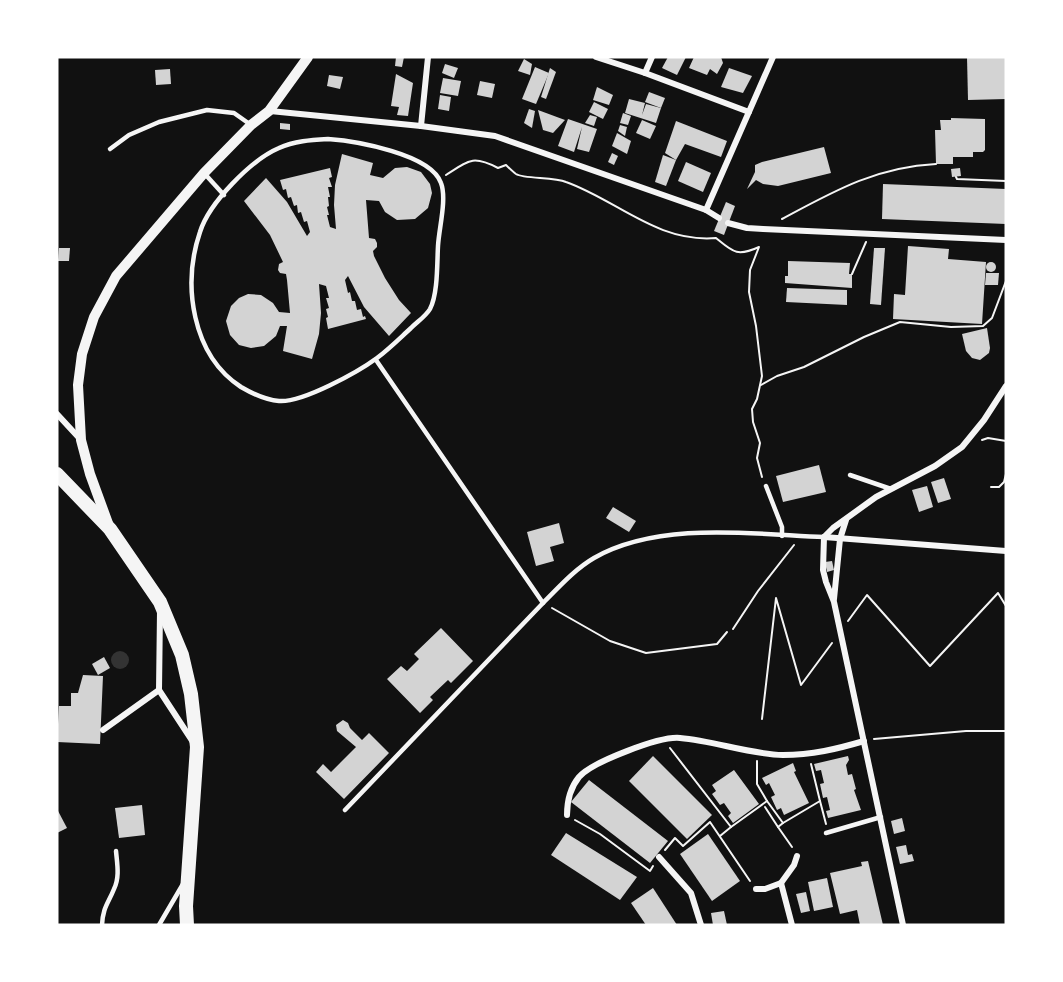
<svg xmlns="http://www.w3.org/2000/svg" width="1063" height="982" viewBox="0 0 1063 982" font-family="'Work Sans',sans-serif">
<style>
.water{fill:#333}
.building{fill:#d3d3d3}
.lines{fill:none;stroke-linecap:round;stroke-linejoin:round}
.path{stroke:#f5f5f5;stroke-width:2}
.service{stroke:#f5f5f5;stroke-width:4.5}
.minor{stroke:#f5f5f5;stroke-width:6}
.tertiary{stroke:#f5f5f5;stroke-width:10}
.primary{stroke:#f5f5f5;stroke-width:14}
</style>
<rect width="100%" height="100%" fill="#111"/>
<circle class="water" cx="120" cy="660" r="9"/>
<g class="building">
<polygon points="396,57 404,57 402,67 395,66"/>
<polygon points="668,57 686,57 677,75 662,68"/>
<polygon points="694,57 721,57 723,63 717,74 710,69 707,75 689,68"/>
<polygon points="967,57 1006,57 1006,99 968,100"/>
<polygon points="524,59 532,64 530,75 518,71"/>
<polygon points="445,64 458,68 454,78 442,73"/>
<polygon points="535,67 549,73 536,104 522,99"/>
<polygon points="550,68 556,72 546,99 541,97"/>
<polygon points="729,68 752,76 743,93 721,87"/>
<polygon points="170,69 171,84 156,85 155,70"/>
<polygon points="396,74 413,83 408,116 397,115 399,107 391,106"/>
<polygon points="329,75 343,77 340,89 327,86"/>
<polygon points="443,78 461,81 458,96 440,93"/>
<polygon points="480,81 495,84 492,98 477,95"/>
<polygon points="597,87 613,95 609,105 593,100"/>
<polygon points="649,92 665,98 661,108 645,102"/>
<polygon points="440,95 451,97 449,111 438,109"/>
<polygon points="629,99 645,103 642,115 646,104 661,108 656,123 625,113"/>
<polygon points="594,102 608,109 603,119 589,112"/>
<polygon points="529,109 535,111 532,128 524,123"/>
<polygon points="538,110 565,120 553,133 543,130"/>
<polygon points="623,113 631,116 628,125 620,123"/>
<polygon points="590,115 597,117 594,126 585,123"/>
<polygon points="951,118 985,119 985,150 983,152 973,152 973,157 953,157 953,164 936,164 935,130 941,130 940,120 951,120"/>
<polygon points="568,119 597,129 589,152 577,149 582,127 574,152 558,146"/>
<polygon points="642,120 656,126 650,139 636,133"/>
<polygon points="676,121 727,141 721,157 685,144 676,160 665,153"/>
<polygon points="280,123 290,124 290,130 280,129"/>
<polygon points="620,125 627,127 625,136 618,131"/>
<polygon points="617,133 631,141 627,154 612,146"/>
<polygon points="824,147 831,173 778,186 763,184 756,180 747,189 755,172 755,165 762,162"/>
<polygon points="612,153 618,156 614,165 608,162"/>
<polygon points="342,154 373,163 370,175 383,178 395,168 407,167 421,172 430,184 432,193 428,208 415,219 397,220 385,212 379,201 366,200 369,238 375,239 377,243 377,247 373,251 374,256 385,278 399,300 411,313 389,336 364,307 348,276 345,280 348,293 350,292 352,301 355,301 357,310 361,309 363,317 365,316 366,319 328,329 326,318 328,317 326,309 329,308 326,298 329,298 326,286 319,284 321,313 319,334 312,359 283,351 287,326 280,326 276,336 264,346 251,348 239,345 230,335 226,321 231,306 239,298 248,294 261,295 273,303 279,312 290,313 287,280 286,274 280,273 278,270 279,264 283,262 270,235 244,201 266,178 287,202 307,236 310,232 307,221 304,222 301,212 298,213 297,205 294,206 291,197 288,198 286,189 283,190 280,180 330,168 332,177 329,178 332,187 328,187 330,197 328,197 329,206 327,207 329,215 327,215 330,227 336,229 334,205 335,185"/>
<polygon points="663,155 676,160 666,186 655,182"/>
<polygon points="686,162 711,173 703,192 678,181"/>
<polygon points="960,168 961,176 952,177 951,169"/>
<polygon points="883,184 1006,189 1006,224 882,219"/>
<polygon points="726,202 735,206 724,235 714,231"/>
<polygon points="908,246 949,249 948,259 986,262 982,324 893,319 894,294 905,295"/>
<polygon points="59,248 70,248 69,261 58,261"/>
<polygon points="874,248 885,248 881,305 870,304"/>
<polygon points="788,261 850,263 849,274 852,274 852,288 785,283 785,276 788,276"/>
<circle cx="991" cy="267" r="5"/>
<polygon points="986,273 999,273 998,285 985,285"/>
<polygon points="787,288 847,290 847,305 786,302"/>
<polygon points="987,328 990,348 989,353 980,360 972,358 966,351 962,334"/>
<polygon points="819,465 826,492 783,502 776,476"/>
<polygon points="944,478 951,499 938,503 931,482"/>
<polygon points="927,486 933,507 919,512 912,490"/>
<polygon points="613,507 636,521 629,532 606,518"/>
<polygon points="559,523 564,543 550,547 554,561 536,566 527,532"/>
<polygon points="832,561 834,570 827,572 825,562"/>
<polygon points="441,628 473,661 451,683 448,680 430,697 433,700 420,713 387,679 401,666 407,671 419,659 414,654"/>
<polygon points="104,657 110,668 98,675 92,664"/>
<polygon points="83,675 103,676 100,744 57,742 59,706 71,706 71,693 78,693"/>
<polygon points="343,720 348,723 350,728 362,740 369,733 389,753 344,799 316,772 323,764 331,772 356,747 337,731 336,725"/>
<polygon points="653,756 712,815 687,839 629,781"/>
<polygon points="848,756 849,760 846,765 848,775 852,774 856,789 854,790 861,810 828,818 826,811 830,810 827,797 823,798 820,784 824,783 821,770 816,771 814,764"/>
<polygon points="793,763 796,771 794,772 809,803 784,815 781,808 777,810 771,797 775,795 769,783 766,785 762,778"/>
<polygon points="734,770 759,804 733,823 728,816 731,813 724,803 720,805 712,794 716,791 712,785"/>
<polygon points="589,780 668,841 650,863 571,802"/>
<polygon points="142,805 145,835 119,838 115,808"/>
<polygon points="57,809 67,828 57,833"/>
<polygon points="902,818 905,831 894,834 891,821"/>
<polygon points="566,833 637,877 620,900 551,855"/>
<polygon points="708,834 740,881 712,901 680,854"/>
<polygon points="906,845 908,855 912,854 914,861 900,864 896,847"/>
<polygon points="868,861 883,925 860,925 857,910 840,914 830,873 862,866 861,862"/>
<polygon points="827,878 833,907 814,911 808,882"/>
<polygon points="653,888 677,925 646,925 631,903"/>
<polygon points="806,892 810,911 801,913 796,894"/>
<polygon points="724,911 727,925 713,925 711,913"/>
</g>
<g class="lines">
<g class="path">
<path d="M 446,175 C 469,160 473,155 498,168 L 506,165 C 509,168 513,172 516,174 C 524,179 554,177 566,182 C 617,200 657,243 716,238 C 733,252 737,257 759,247 L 750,270 L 749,292 L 756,326 L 762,376 L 757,399 L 752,409 L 753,422 L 760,443 L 757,458 L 762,477"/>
<polyline points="956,177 957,179 1006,181"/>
<path d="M 782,219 C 834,191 876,167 936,164"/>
<polyline points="852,274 866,242"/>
<polyline points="761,385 777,376 804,367 864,337 900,322 951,327 983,326 992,318 1006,281"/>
<polyline points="982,440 988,438 1006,441"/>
<polyline points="991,487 999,487 1004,482 1006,474"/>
<polyline points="552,608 610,641 646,653 717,644 727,632"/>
<polyline points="848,621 867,595 930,666 998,593 1006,606"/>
<polyline points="733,629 758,591 794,545"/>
<polyline points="762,719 776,598 801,685 832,643"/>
<polyline points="874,739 966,731 1006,731"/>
<polyline points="670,748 731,827 720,836"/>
<polyline points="820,801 826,824"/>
<polyline points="765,807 778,827 783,823 767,801"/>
<polyline points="575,820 600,834 650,871 653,866"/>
<polyline points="783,823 820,801 811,764"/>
<polyline points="731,827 767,801 757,784 757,761"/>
<polyline points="778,827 792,847"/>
<polyline points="665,850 675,838 683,846 710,822 750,881"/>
</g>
<g class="service">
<path d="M 328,139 C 356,141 431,154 441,183 C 447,199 439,228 438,246 C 437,263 438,294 430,309 C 426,316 417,322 411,328 C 400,338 389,349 377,358 C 358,372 302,403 279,401 C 266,400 253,394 241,387 C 192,355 182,285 200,232 C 209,203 251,160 279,148 C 294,141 311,140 328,139 Z"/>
<polyline points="110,149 129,135 159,122 207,110 234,113 251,125"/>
<polyline points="204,173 224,195"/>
<polyline points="376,360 543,603"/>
<polyline points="850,475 891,489"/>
<polyline points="766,486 782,527 782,536"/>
<path d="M 345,810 L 543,603 C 559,587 575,569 594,558 C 659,521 752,534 824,537"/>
<polyline points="826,833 881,817"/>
<path d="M 102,925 C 103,907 108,904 114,889 C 120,877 117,863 116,851"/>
<polyline points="159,925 183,884"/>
</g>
<g class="minor">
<polyline points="596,57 645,73 749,112"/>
<polyline points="645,73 652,57"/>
<polyline points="270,111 421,126 495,136 706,210 719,218"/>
<polyline points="421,126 428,57"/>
<polyline points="706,210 773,57"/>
<polyline points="728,223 747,228 763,229 1006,240"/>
<polyline points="57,414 81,440"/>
<polyline points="824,537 1006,551"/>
<polyline points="834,599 840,539 846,520"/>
<polyline points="159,690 193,742"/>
<polyline points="103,730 159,690 160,611"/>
<path d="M 567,815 C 567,801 570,788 579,777 C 592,762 660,736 680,738 C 715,741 748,754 783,755 C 812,755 837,749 864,741"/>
<polyline points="659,857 691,893 701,925"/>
<polyline points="781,883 794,865 797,856"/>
<polyline points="756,889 765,889 781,883 792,925"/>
<polyline points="903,925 834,602 826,582 823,570 824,537 833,528 876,497 935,466 962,447 984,420 1006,386"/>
</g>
<polyline class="tertiary" points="109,526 90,474 81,440 78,385 82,354 94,317 116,276 204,173 251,125 269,111 308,57"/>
<polyline class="primary" points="57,474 110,529 160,602 182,655 191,694 197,747 186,906 187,925"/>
</g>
<rect width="1063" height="982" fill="none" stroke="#ffffff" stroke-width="117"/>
</svg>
